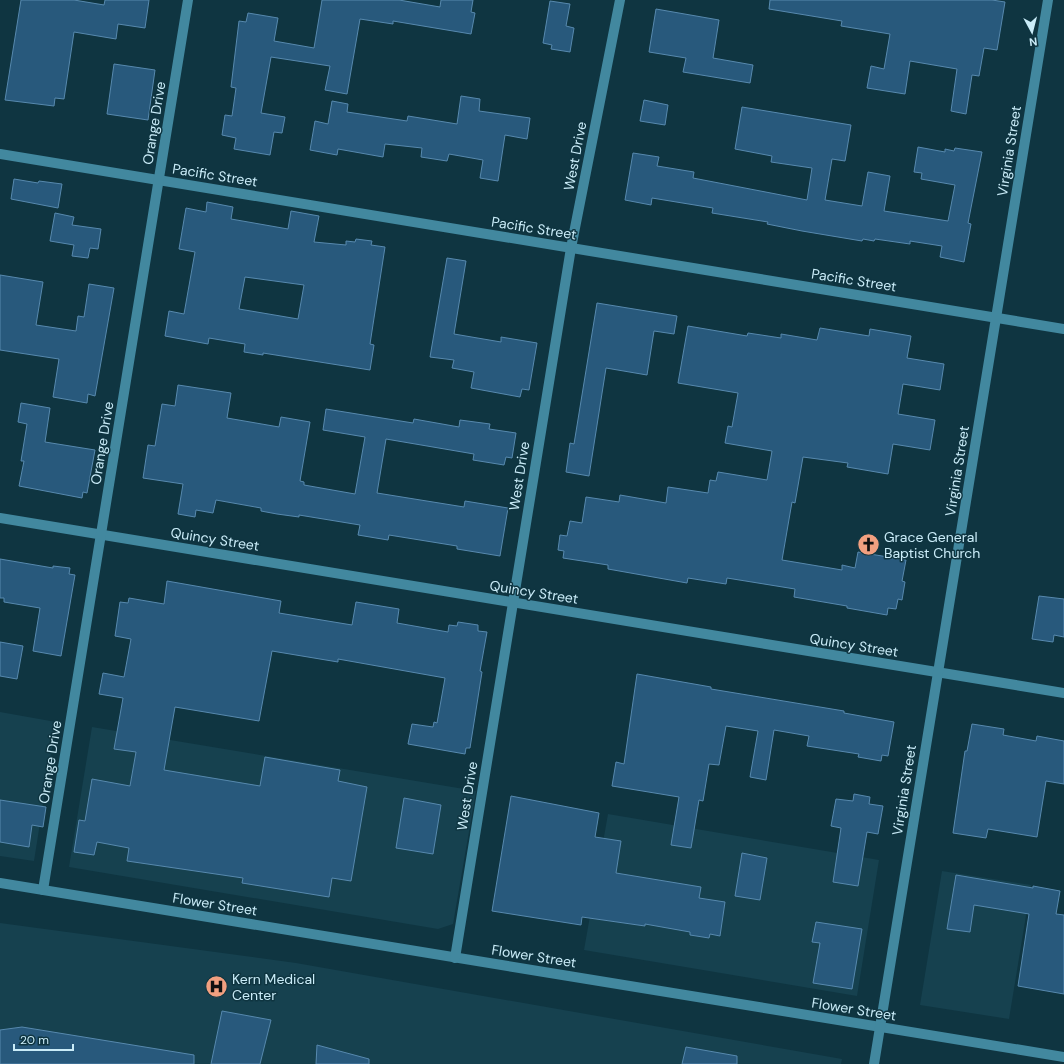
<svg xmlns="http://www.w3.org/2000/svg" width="1064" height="1064" viewBox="0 0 1064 1064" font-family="'DM Sans',sans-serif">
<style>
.built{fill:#16414f}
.building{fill:#28597c;stroke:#5789ae;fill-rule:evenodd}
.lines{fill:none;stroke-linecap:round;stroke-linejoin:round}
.minor{stroke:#42889f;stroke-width:10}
.labels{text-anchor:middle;stroke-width:3;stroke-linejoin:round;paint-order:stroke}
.street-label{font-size:14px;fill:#caecf8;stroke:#0f3541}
.poi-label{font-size:14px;fill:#caecf8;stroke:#0f3541;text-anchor:start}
</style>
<rect width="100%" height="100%" fill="#0f3541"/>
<g class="built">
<polygon points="0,712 56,722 34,861 0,856"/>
<polygon points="92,727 476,791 453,924 438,929 69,867"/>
<polygon points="608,814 879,860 857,996 584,950"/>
<polygon points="942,871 1031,885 1009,1019 920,1005"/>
<polygon points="0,923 296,963 842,1059 841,1064 0,1064"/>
</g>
<g class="building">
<polygon points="21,0 74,0 104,5 105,0 149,0 145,28 118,24 116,39 74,32 64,99 55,98 54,106 5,100"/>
<polygon points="322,0 399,0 440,7 441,0 473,0 471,12 475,13 471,34 393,21 393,24 360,19 347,94 325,90 330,66 271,57 261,113 285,117 282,133 274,132 270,155 234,149 236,138 222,135 225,115 232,116 236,88 231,87 239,21 246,22 248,13 278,18 274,41 314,48"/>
<polygon points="770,0 992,0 1005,2 997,50 984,48 979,76 972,75 966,114 951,111 957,69 910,61 905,94 867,88 871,66 884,69 890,34 841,26 842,21 769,9"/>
<polygon points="550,1 570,4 566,26 574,28 570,52 551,49 552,45 543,43"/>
<polygon points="656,9 719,20 713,58 753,65 750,83 683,72 686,58 649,52"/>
<polygon points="114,64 155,70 148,120 107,114"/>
<polygon points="461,96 480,99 479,111 530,118 527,139 505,135 498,181 480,178 483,160 449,154 447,161 421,157 422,148 385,144 383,157 338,149 337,155 310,150 315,121 328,124 332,101 348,104 347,112 407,121 408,116 457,124"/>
<polygon points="644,100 668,105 665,125 640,121"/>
<polygon points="742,107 851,125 845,161 832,159 825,200 862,206 868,172 890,176 884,211 948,221 955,185 921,179 922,173 914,172 918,147 945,152 945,149 954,151 955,148 982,152 968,223 971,224 964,262 940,257 942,246 910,241 910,244 875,239 874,241 863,239 862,241 802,231 767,224 768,222 712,213 713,208 652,198 651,205 625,200 633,153 659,157 657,166 694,172 693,178 807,200 812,168 771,162 772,156 735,149"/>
<polygon points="14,179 38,183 39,181 62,184 58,208 11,199"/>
<path d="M 207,202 L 233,207 L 231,219 L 288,229 L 291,211 L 319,216 L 314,242 L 346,245 L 346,241 L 355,242 L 356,239 L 372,241 L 371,245 L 385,247 L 370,344 L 374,345 L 370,370 L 263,353 L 263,355 L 244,352 L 245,344 L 209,338 L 208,344 L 165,336 L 169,311 L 184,314 L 195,252 L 179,249 L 186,208 L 206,212 ZM 245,277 L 304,285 L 298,319 L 239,309 Z"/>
<polygon points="55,213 74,217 72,225 101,229 98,249 90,248 88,258 72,256 74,245 50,241"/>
<polygon points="447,258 466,261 454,334 501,342 501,337 537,343 529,390 522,389 520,397 471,388 474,372 452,368 454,360 430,357"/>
<polygon points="0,275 43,282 36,325 76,331 78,316 84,317 89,284 114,288 95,396 88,394 87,403 53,397 59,359 0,350"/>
<polygon points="597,303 677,316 674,334 654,331 647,375 606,368 589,476 566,472 570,443 574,444"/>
<polygon points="688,326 747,336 748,333 781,338 781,334 817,340 820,328 869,336 870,329 911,336 907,358 944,364 940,390 903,384 898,414 935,420 930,450 893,444 888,474 847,467 848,463 803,457 795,503 792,502 782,560 842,570 842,565 855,568 858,552 906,560 902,581 905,582 902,600 898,599 896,609 888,608 887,615 847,608 847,606 794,597 795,589 727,578 726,584 688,578 687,583 608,569 608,565 563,558 564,551 558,550 560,535 567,536 570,521 582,523 586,497 619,502 620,495 666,503 668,487 708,493 710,480 716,481 718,472 767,480 772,451 725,443 728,426 732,427 738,393 678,383"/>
<polygon points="178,385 231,393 227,418 279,427 281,417 310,422 300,481 304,482 304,485 355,494 365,437 323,430 326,409 413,423 414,419 459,427 460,420 490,424 489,429 516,433 512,458 506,457 504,465 473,460 474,454 386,439 377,493 464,507 465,501 508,508 500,556 457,549 457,546 389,535 388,540 358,535 360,525 299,515 299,517 277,514 261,511 261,508 216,500 213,513 196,510 195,517 178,514 183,484 143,478 148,445 155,446 162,404 175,406"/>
<polygon points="21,403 50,408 45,442 95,450 87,493 83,492 82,498 19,486 24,461 21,461 27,424 18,422"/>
<polygon points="0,559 53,568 53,566 70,568 69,574 75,575 61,656 33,651 40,608 4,602 4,598 0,598"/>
<polygon points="167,581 281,601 279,613 352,625 356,602 399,609 397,623 448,632 449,625 457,626 458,622 478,625 478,631 487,632 480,671 482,672 470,748 466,748 465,754 408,744 412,724 433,727 434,722 437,723 445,678 338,659 338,662 272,651 259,721 175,707 164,770 260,786 265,757 340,770 338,781 367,787 351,881 332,878 329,897 242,883 243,878 127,861 129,848 97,842 94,855 74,852 79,820 85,821 92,779 130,786 136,752 114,749 123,698 99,694 103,673 124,677 131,639 115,636 120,602 128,603 129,598 164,604"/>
<polygon points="1039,596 1064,599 1064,637 1054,635 1053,642 1032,639"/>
<polygon points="0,642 23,646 17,679 0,676"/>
<polygon points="637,674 711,687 711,689 844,711 844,713 894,722 888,756 882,755 881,761 858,757 859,754 807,746 809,736 774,730 766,780 750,777 758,731 726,726 719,765 709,764 703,801 699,800 691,848 671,845 679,797 612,786 616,762 624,764"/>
<polygon points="972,724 1004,729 1003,735 1036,741 1037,736 1064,741 1064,784 1046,781 1037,837 988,829 986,838 953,833 965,751 967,751"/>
<polygon points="854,794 870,797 869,804 883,806 878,834 867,832 858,886 833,882 841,828 831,826 836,799 853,801"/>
<polygon points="511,796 599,813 595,837 621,841 616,873 701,887 699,898 725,902 720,936 710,934 709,938 690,935 690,932 645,924 645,926 582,917 581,925 492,911"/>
<polygon points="404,798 441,805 433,854 396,848"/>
<polygon points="0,800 46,807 43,827 32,825 29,847 0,842"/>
<polygon points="742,853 767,858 760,900 735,896"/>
<polygon points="956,875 1033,888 1033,886 1060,891 1056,914 1064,915 1064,994 1018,986 1029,914 974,905 970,932 947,929"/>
<polygon points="816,922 862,929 852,989 813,983 820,943 812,942"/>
<polygon points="222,1011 271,1020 260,1064 211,1064"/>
<polygon points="22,1027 194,1055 194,1064 0,1064 0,1030"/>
<polygon points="317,1045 369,1059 369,1064 316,1064"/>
<polygon points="686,1047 737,1056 737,1064 682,1064"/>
</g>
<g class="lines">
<g class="minor">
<polyline points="0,154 1064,329"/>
<polyline points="0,518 1064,693"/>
<polyline points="0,883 1064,1057"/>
<polyline points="43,890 188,0"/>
<polyline points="455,958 571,248 620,0"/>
<polyline points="874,1064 1048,0"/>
</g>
</g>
<defs>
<symbol id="church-disc" viewBox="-11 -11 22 22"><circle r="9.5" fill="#f2a080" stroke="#0f3541"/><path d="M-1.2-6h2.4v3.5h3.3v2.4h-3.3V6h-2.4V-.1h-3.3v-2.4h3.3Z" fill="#111"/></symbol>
<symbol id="hospital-disc" viewBox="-11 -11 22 22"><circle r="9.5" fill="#f2a080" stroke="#0f3541"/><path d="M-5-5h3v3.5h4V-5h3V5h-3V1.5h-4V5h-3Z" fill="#111"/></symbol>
</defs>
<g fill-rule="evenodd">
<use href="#church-disc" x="856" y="532" width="25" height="25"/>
<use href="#hospital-disc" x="204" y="974" width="25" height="25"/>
</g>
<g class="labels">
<g class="street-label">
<text transform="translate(154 123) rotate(-81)" y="5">Orange Drive</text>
<text transform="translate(1009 151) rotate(-81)" y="5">Virginia Street</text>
<text transform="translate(575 156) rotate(-79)" y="5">West Drive</text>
<text transform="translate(215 175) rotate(9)" y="5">Pacific Street</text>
<text transform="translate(534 228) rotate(9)" y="5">Pacific Street</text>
<text transform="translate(854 280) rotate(9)" y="5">Pacific Street</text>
<text transform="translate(102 443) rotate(-81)" y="5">Orange Drive</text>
<text transform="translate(957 471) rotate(-81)" y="5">Virginia Street</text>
<text transform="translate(519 476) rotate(-81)" y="5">West Drive</text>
<text transform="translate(215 539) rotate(9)" y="5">Quincy Street</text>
<text transform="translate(534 592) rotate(9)" y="5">Quincy Street</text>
<text transform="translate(854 645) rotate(9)" y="5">Quincy Street</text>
<text transform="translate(50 762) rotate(-81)" y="5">Orange Drive</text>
<text transform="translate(904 790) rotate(-81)" y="5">Virginia Street</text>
<text transform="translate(467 796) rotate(-81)" y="5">West Drive</text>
<text transform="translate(215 904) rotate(9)" y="5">Flower Street</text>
<text transform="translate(534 956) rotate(9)" y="5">Flower Street</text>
<text transform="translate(854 1009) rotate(9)" y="5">Flower Street</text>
</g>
<g class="poi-label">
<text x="884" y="542">Grace General<tspan x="884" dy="16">Baptist Church</tspan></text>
<text x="232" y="984">Kern Medical<tspan x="232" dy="16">Center</tspan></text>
</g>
</g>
<g transform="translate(1032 32) rotate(173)" stroke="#0f3541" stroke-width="3" paint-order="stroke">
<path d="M0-3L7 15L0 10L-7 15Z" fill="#caecf8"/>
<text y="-6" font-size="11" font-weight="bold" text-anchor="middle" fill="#caecf8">N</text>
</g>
<path d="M14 1044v6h59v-6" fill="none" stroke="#caecf8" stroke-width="2"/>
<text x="20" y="1044" font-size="12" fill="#caecf8" stroke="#0f3541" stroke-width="3" paint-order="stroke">20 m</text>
</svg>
